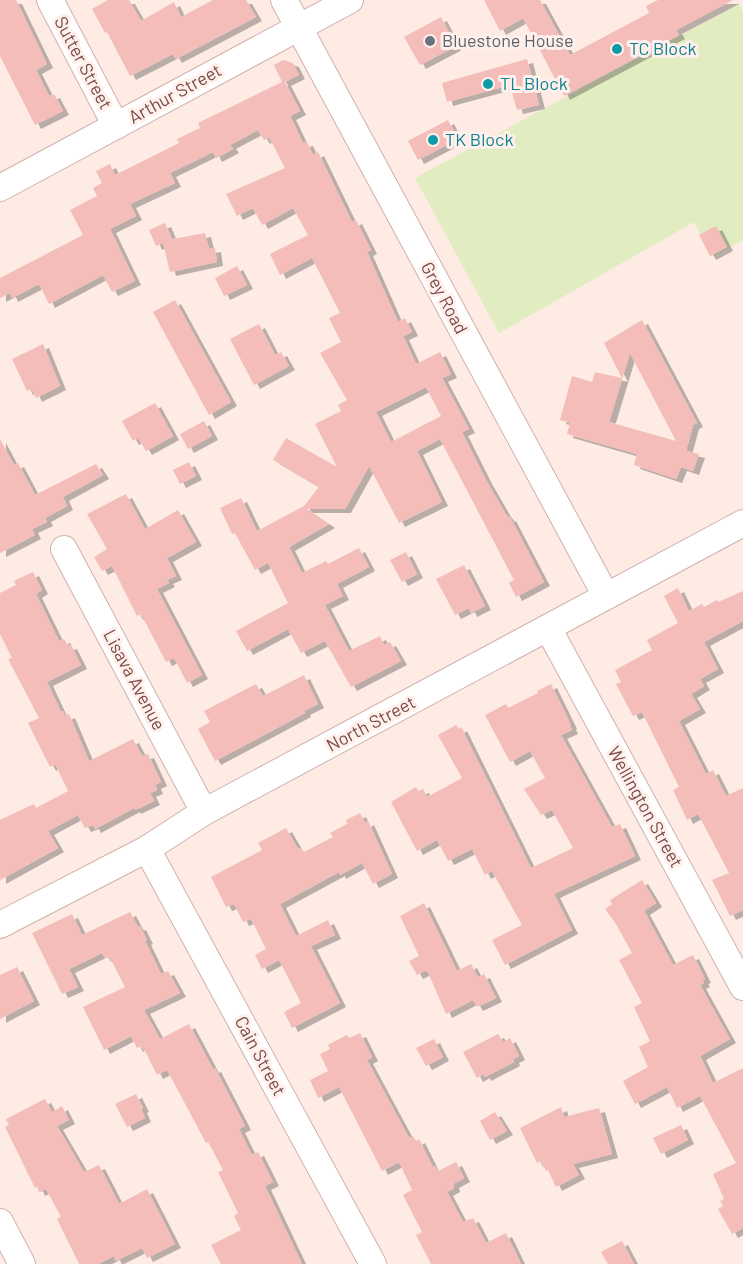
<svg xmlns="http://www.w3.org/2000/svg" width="743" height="1264" viewBox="0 0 743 1264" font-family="Barlow,sans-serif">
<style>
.green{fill:#e1ecc1}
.building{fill:#f4bdba;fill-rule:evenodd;filter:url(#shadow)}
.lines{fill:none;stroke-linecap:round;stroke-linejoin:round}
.minor-casing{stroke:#d1b0ac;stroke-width:28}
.minor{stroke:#fff;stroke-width:26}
.worship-dot{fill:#6b7280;stroke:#fff0eb;stroke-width:2}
.culture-dot{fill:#0f9aa8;stroke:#fff0eb;stroke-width:2}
.labels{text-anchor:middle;stroke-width:6;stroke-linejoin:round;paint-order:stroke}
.worship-label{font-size:18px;fill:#5b616d;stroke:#fff0eb;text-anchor:start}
.culture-label{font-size:18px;fill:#0d838f;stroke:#fff0eb;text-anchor:start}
.street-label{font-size:18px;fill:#774948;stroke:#fff0eb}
</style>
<defs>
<filter id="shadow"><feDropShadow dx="6" dy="4" stdDeviation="0" flood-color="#0004"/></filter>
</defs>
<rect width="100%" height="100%" fill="#fdebe4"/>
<polygon class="green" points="739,4 743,12 743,240 712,257 694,222 499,333 415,178"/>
<g class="building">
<polygon points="0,0 16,0 47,64 36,70 49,96 54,94 63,111 35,125 0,56"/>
<polygon points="108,0 129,0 141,21 174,2 181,17 213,0 246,0 256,17 176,59 173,54 130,76 107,32 105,33 92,9"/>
<polygon points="484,0 540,0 570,55 649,13 646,6 658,0 733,0 676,30 679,35 564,96 523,18 500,31"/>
<polygon points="441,17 456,46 420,65 404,37"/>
<polygon points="527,59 539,105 517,110 510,85 447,102 442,83"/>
<path d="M 283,60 L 293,63 L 299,75 L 285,82 L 300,111 L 290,116 L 303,143 L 307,142 L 313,155 L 318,152 L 352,222 L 356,220 L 371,250 L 367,252 L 398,322 L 405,318 L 412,332 L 403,336 L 416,364 L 440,352 L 451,374 L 442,378 L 469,429 L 462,432 L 486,480 L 505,513 L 509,518 L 510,517 L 544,582 L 516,597 L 509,583 L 514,580 L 440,439 L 417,451 L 442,502 L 399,523 L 369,466 L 345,509 L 307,509 L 329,524 L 289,547 L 302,573 L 326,561 L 328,564 L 359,548 L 369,567 L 337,584 L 343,596 L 325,605 L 349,651 L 380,636 L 384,645 L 390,642 L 401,661 L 351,687 L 325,641 L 301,653 L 288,629 L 247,651 L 236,631 L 288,603 L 268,563 L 255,570 L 235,533 L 232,534 L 220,508 L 241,498 L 257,531 L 304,506 L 319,487 L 273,460 L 286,438 L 337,467 L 315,424 L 341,411 L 338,405 L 347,400 L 320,353 L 341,342 L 329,318 L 340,313 L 312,258 L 280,275 L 270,254 L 308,235 L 293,208 L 262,225 L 253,208 L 237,216 L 226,194 L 285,168 L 269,137 L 264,140 L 258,130 L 230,145 L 233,149 L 216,158 L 213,152 L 170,173 L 175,183 L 130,204 L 136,216 L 110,229 L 135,281 L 112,292 L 103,275 L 49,304 L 39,284 L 12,298 L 10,293 L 0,298 L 0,278 L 83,235 L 70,210 L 97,196 L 93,188 L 102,183 L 96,171 L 110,164 L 115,175 L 179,143 L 177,139 L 200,128 L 198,123 L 282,82 L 274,65 ZM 426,387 L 441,416 L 391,442 L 376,412 Z"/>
<polygon points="448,120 458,139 418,160 408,141"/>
<polygon points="165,223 172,239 168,240 205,233 209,249 215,248 217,262 170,272 163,243 156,246 149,230"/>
<polygon points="716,226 727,247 710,256 699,235"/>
<polygon points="237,266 247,285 224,296 215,278"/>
<polygon points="175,300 231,402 209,415 153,312"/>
<path d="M 642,320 L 697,423 L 693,425 L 686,451 L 699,454 L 693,471 L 681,467 L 676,479 L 634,465 L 637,454 L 567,434 L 570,423 L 560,420 L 572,376 L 592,382 L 595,372 L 622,378 L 604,343 ZM 630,353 L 676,441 L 609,422 Z"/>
<polygon points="259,324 275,355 281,352 289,366 254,385 230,339"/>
<polygon points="43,344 60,386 36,398 32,389 27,391 12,359"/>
<polygon points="155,403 173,436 146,451 138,438 133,441 122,421"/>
<polygon points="204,421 212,436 188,449 180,434"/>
<polygon points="0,439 14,465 18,463 35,495 96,464 103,475 63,497 67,506 45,518 47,522 32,529 35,535 0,553"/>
<polygon points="189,462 196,476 180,484 173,470"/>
<polygon points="126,494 145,529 178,510 196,542 167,558 176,576 167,580 169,583 157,589 202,675 187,683 174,658 166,662 141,614 137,616 112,566 102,571 94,557 107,549 87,514"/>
<polygon points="406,552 417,574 402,582 390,560"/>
<polygon points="464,565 485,606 471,613 469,608 455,615 436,579"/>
<polygon points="33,572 42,590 36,594 59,641 64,639 68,646 71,645 81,665 47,682 61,712 63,711 65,716 69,714 89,761 133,739 142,756 148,754 161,782 155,785 157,790 150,793 154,801 135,810 134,808 95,829 93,825 85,828 78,815 48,831 58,848 0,880 0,820 34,804 36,808 68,791 55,764 50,767 28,723 39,718 8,659 12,658 0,634 0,593 16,585 14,581"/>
<polygon points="678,588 689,611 702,604 704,607 717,600 718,602 743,591 743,621 704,642 718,669 700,679 704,686 691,694 700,709 679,721 706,774 713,770 726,796 743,788 743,910 730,916 712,880 729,873 698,814 687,820 673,790 679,787 642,712 633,716 616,684 621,682 615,670 652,650 647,640 678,623 664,596"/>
<polygon points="304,675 318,704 304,711 305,713 215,761 198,729 210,722 204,711 256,684 263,696"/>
<polygon points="551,684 571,725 570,726 572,730 561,735 612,827 620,824 635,856 554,894 572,930 505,965 492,940 522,925 492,871 485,875 472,849 448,861 437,840 417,851 391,802 416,787 418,791 423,789 427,797 462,778 438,735 456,725 459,729 461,727 531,868 573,848 552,810 541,815 524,789 545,778 530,751 510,762 485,715 506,704 508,708 538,693 537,691"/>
<polygon points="360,813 365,823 368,821 392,874 373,884 362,863 340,875 339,872 280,904 296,936 328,920 335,935 311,946 340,1003 292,1028 284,1012 301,1003 279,960 262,969 255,955 266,949 251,919 243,922 234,904 226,907 211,877 262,850 258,843 286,828 298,849 301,848 304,852 333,837 330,833 347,824 346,820"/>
<polygon points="642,880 656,903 644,911 673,965 693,955 705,979 702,980 704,983 700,985 730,1039 700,1056 713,1083 743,1068 743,1228 732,1234 718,1209 723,1206 720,1201 724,1199 713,1174 736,1163 700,1096 677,1108 667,1087 635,1104 623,1081 648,1067 639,1047 650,1041 634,1007 642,1003 619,960 632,953 616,924 605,909 612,904 610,900"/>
<polygon points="424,903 457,971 471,964 478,977 484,974 496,998 477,1007 473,1000 446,1014 427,970 417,975 409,961 419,956 400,916"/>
<polygon points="130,912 138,927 140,926 147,940 145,941 161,974 168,971 180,993 144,1010 160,1039 189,1024 213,1069 215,1068 245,1126 239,1129 252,1155 258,1152 273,1182 265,1186 302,1264 221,1264 211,1245 241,1230 234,1216 238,1213 218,1172 223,1170 208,1142 206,1143 167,1070 157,1075 146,1053 141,1046 137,1048 131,1036 104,1050 83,1007 125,987 109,956 105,958 102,953 69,969 78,987 62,994 32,933 72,914 82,935"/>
<polygon points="17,967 34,1001 0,1019 0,975"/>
<polygon points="360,1033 372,1057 367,1060 409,1138 413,1136 416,1141 419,1139 433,1167 435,1166 438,1171 456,1162 464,1178 453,1184 454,1188 447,1192 463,1222 473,1218 486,1243 506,1233 521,1264 431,1264 416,1235 422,1232 403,1195 412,1190 399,1162 382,1171 339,1087 318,1098 310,1080 328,1071 320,1054 330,1049 328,1045 347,1035 349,1038"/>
<polygon points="498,1034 503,1042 510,1038 519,1056 513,1059 514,1062 485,1077 484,1074 477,1078 463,1052"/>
<polygon points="434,1039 443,1057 426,1066 416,1048"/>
<polygon points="136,1094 143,1108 141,1109 145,1118 127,1127 115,1104"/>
<polygon points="45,1099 52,1112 62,1106 69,1120 57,1126 84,1172 99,1165 119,1204 147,1189 175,1244 147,1258 142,1248 116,1261 114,1256 98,1264 79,1264 57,1219 61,1217 46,1189 39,1192 37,1187 35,1188 5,1127 9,1125 6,1119"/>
<polygon points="561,1107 564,1117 599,1108 612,1154 573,1164 579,1175 556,1187 548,1170 546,1171 541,1161 537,1163 520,1128"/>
<polygon points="495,1112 507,1131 490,1140 480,1121"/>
<polygon points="681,1125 688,1140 661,1154 653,1138"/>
<polygon points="622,1241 634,1264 608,1264 601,1252"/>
</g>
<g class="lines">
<defs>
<g id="minor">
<polyline points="50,0 116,126"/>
<polyline points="284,0 606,596"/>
<polyline points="0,188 350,0"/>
<polyline points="64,549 204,812"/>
<polyline points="548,628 743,987"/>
<polyline points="147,849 373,1264"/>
<polyline points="0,925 147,849 204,812 743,523"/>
<polyline points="0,1222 22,1264"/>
</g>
</defs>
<use href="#minor" class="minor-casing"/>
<use href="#minor" class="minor"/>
</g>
<circle class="worship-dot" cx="430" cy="41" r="6"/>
<g class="culture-dot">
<circle cx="617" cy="49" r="6"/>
<circle cx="488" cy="84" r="6"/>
<circle cx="433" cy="140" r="6"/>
</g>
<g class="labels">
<g class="worship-label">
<text x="442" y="47">Bluestone House</text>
</g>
<g class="culture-label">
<text x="629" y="55">TC Block</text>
<text x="500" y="90">TL Block</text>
<text x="445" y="146">TK Block</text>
</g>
<g class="street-label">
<text transform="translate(83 63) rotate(62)" y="6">Sutter Street</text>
<text transform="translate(175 94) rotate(-29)" y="6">Arthur Street</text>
<text transform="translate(444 298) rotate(62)" y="6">Grey Road</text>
<text transform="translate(134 680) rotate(62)" y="6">Lisava Avenue</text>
<text transform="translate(371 724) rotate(-28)" y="6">North Street</text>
<text transform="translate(645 807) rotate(61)" y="6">Wellington Street</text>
<text transform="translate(260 1056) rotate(62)" y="6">Cain Street</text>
</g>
</g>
</svg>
